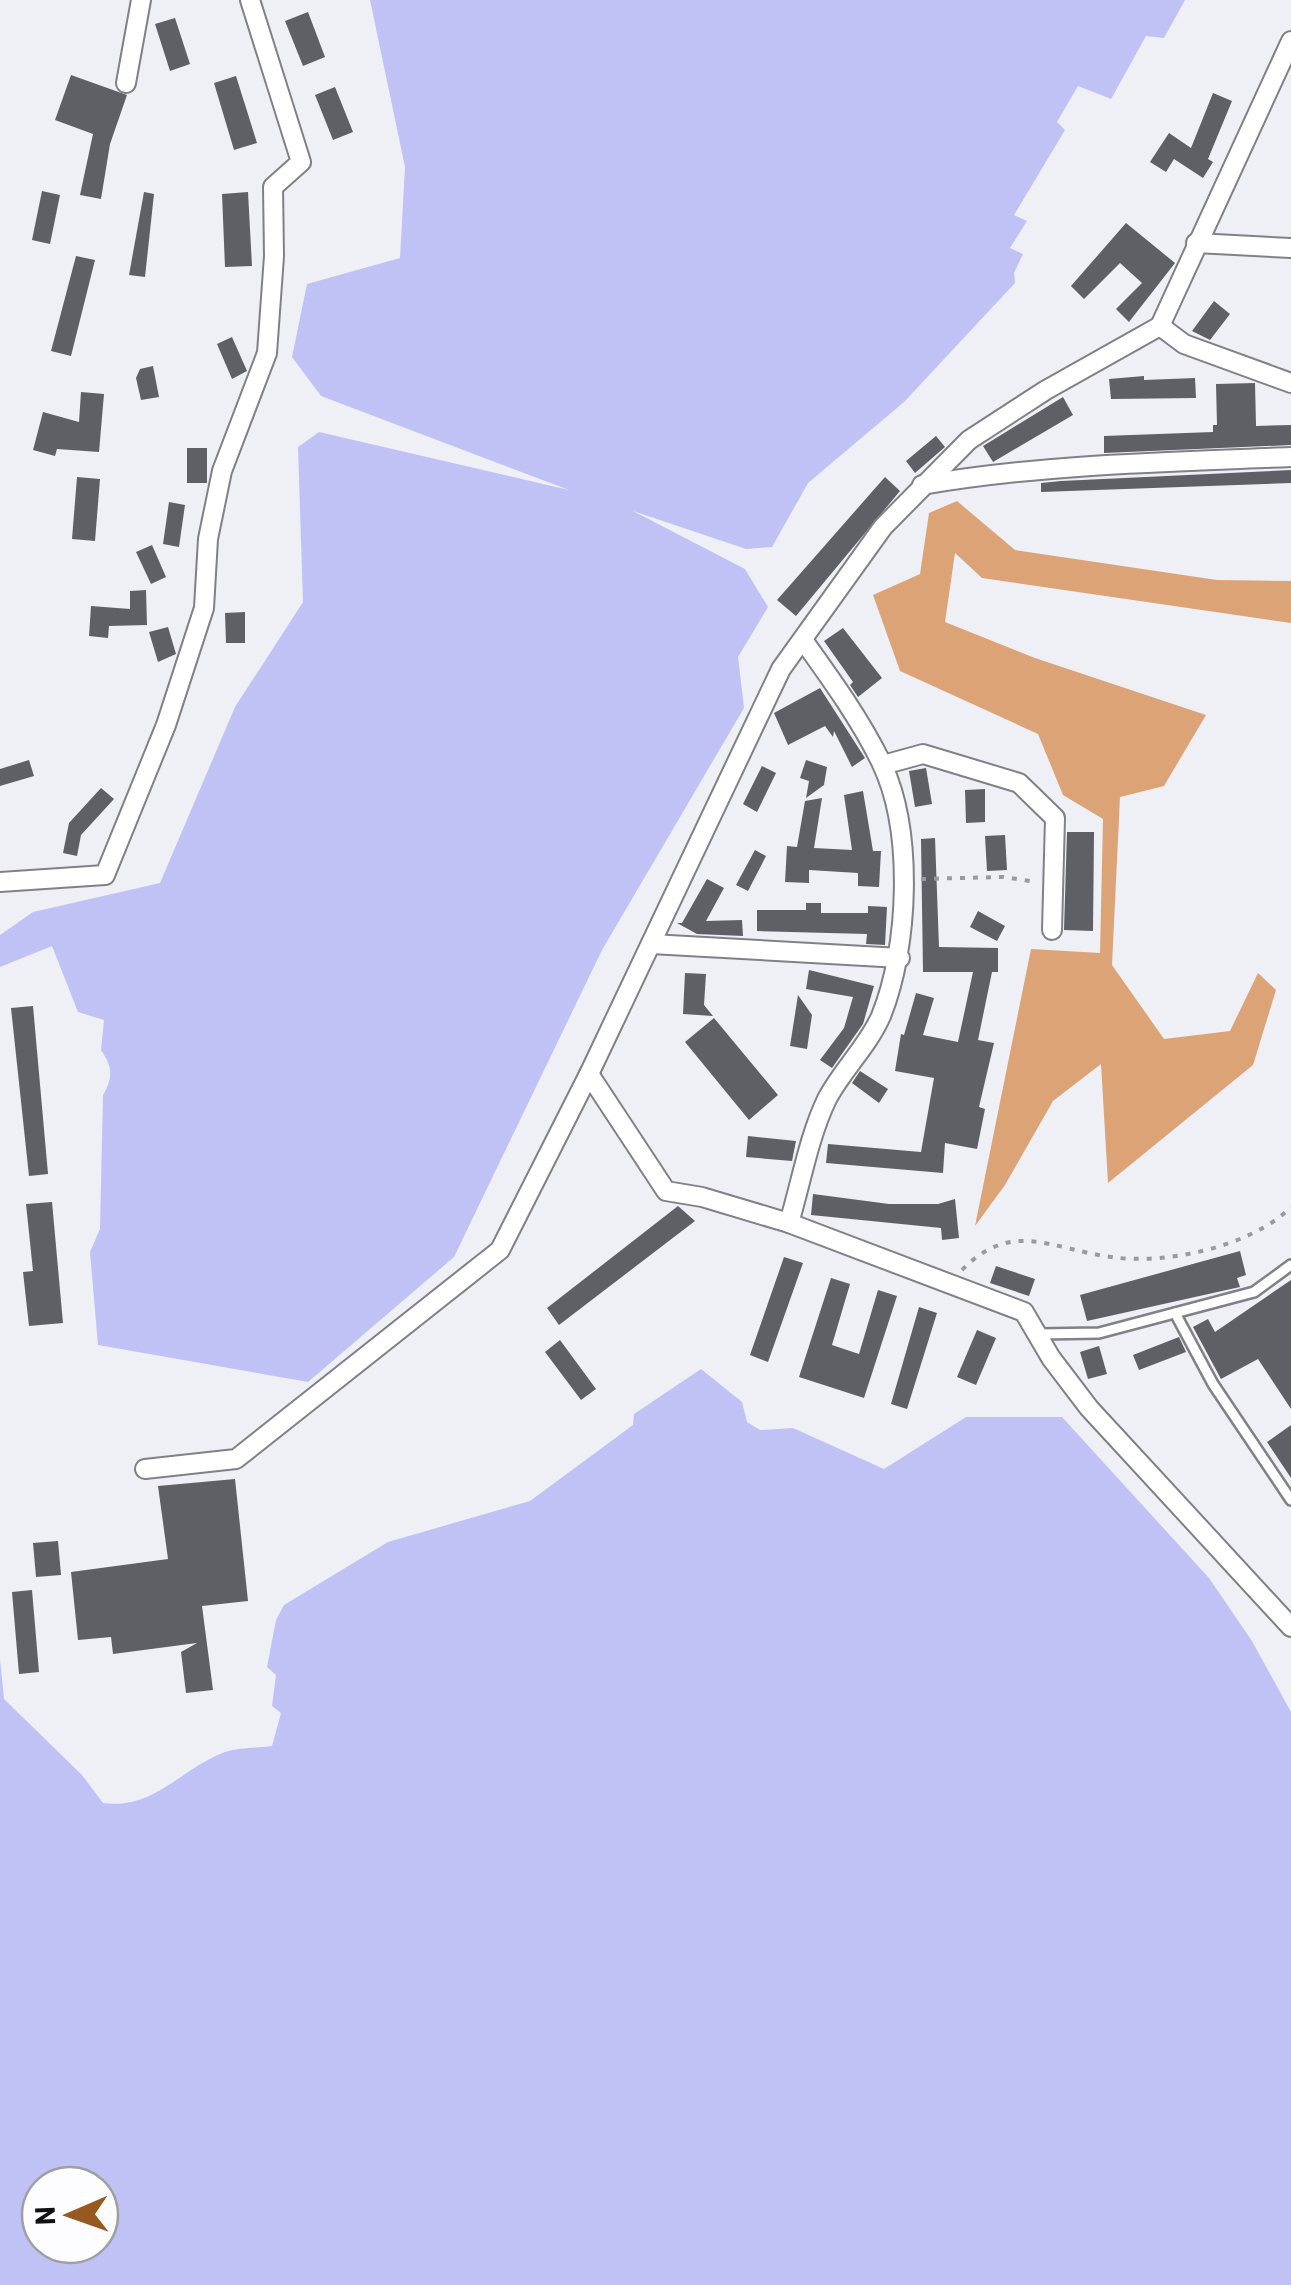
<svg xmlns="http://www.w3.org/2000/svg" width="1291" height="2285" viewBox="0 0 1291 2285" font-family="Barlow,sans-serif">
<style>
.forest{fill:#dca476}
.water{fill:#c0c2f6;fill-rule:evenodd}
.building{fill:#5f6065}
.lines{fill:none;stroke-linecap:round;stroke-linejoin:round}
.lane-casing{stroke:#808086;stroke-width:14}
.street-casing{stroke:#808086;stroke-width:22}
.path{stroke:#99999e;stroke-width:4;stroke-dasharray:5 8;stroke-linecap:butt}
.lane{stroke:#fff;stroke-width:9}
.street{stroke:#fff;stroke-width:18}
</style>
<rect width="100%" height="100%" fill="#efeff6"/>
<polygon class="forest" points="957,501 1015,550 1217,580 1291,581 1291,623 982,578 955,553 945,622 1035,658 1206,715 1164,786 1120,797 1112,965 1164,1039 1230,1031 1258,973 1276,990 1253,1065 1108,1183 1101,1064 1053,1101 1005,1185 975,1226 1031,949 1100,953 1103,819 1063,795 1038,734 900,671 873,595 920,574 929,513"/>
<g class="water">
<path d="M 370,0 L 1185,0 L 1164,38 L 1146,36 L 1111,99 L 1078,86 L 1057,122 L 1065,130 L 1014,215 L 1027,221 L 1010,248 L 1023,254 L 1014,273 L 1015,283 L 904,402 L 808,483 L 772,547 L 746,549 L 633,511 L 745,569 L 768,607 L 738,657 L 744,708 L 602,950 L 454,1257 L 308,1382 L 98,1345 L 90,1252 L 100,1229 L 103,1095 C 113,1078 113,1067 101,1050 L 104,1020 L 78,1012 L 52,946 L 0,967 L 0,935 L 33,912 L 160,883 L 235,707 L 303,602 L 298,447 L 319,432 L 569,490 L 321,396 L 292,357 L 307,284 L 400,258 L 405,167 Z"/>
<path d="M 701,1369 L 742,1402 L 747,1422 L 760,1430 L 793,1428 L 884,1469 L 966,1417 L 1062,1417 L 1209,1578 L 1252,1641 L 1291,1712 L 1291,2285 L 0,2285 L 0,1659 L 4,1699 L 82,1775 L 103,1803 C 154,1810 180,1769 225,1752 C 239,1747 258,1748 272,1746 L 281,1713 L 272,1706 L 276,1675 L 267,1667 L 276,1620 L 284,1605 L 388,1542 L 530,1501 L 633,1425 L 634,1414 ZM 40,2185 L 100,2185 L 100,2245 L 40,2245 Z"/>
</g>
<g class="building">
<polygon points="308,12 325,57 303,66 285,21"/>
<polygon points="175,18 190,64 170,71 155,24"/>
<polygon points="71,75 127,95 110,144 101,199 80,195 93,134 55,120"/>
<polygon points="236,76 257,143 234,150 214,83"/>
<polygon points="335,87 353,132 333,140 315,95"/>
<polygon points="1213,93 1232,101 1208,159 1213,162 1203,178 1174,159 1166,172 1150,162 1169,133 1191,148"/>
<polygon points="42,191 60,195 50,244 32,240"/>
<polygon points="144,192 154,194 145,277 129,275"/>
<polygon points="248,192 252,266 225,267 222,194"/>
<polygon points="1126,223 1175,263 1129,322 1116,309 1142,283 1120,263 1084,299 1071,286"/>
<polygon points="76,256 95,260 71,356 51,351"/>
<polygon points="1214,301 1230,314 1210,340 1192,331"/>
<polygon points="232,337 247,371 232,379 217,344"/>
<polygon points="153,366 159,397 141,400 136,378 140,369"/>
<polygon points="1144,376 1144,380 1195,378 1196,398 1111,399 1109,379"/>
<polygon points="1255,383 1256,426 1291,425 1291,445 1104,453 1104,436 1213,432 1213,425 1217,425 1216,384"/>
<polygon points="81,392 104,394 99,452 57,449 55,456 33,450 43,412 79,422"/>
<polygon points="1063,397 1073,415 993,462 983,446"/>
<polygon points="936,436 945,447 915,473 906,461"/>
<rect x="187" y="448" width="20" height="35"/>
<polygon points="1291,470 1291,483 1041,492 1041,483 1061,481"/>
<polygon points="77,477 100,479 95,541 72,539"/>
<polygon points="885,477 900,491 796,616 777,600"/>
<polygon points="169,502 185,505 179,547 163,544"/>
<polygon points="152,545 166,577 151,584 136,552"/>
<polygon points="146,590 147,625 109,626 108,638 89,636 91,606 130,609 130,591"/>
<polygon points="245,612 245,643 226,643 225,613"/>
<polygon points="168,627 176,654 158,662 149,632"/>
<polygon points="843,628 882,678 858,697 850,685 853,682 824,641"/>
<polygon points="820,688 865,758 852,767 834,731 833,737 825,726 788,745 774,713"/>
<polygon points="29,760 34,776 0,786 0,769"/>
<polygon points="806,760 827,767 824,785 806,798 809,781 800,778"/>
<polygon points="762,766 776,773 757,812 743,804"/>
<polygon points="926,768 932,804 915,807 909,771"/>
<polygon points="101,788 114,799 81,835 77,856 63,853 69,823"/>
<polygon points="985,789 985,822 966,823 965,790"/>
<polygon points="863,791 873,851 881,851 879,887 858,886 858,873 809,870 809,883 785,882 787,846 797,847 805,801 822,798 814,848 852,850 844,795"/>
<polygon points="1067,832 1094,832 1093,931 1064,930"/>
<polygon points="1005,835 1007,870 987,871 985,836"/>
<polygon points="935,838 939,947 998,948 998,972 992,972 978,1040 994,1043 979,1107 985,1109 977,1149 945,1143 943,1173 826,1163 828,1144 921,1152 934,1078 895,1071 901,1034 904,1035 916,993 934,998 923,1035 958,1042 973,972 923,972 921,839"/>
<polygon points="755,850 766,856 748,891 736,885"/>
<polygon points="707,879 724,888 706,921 742,920 743,936 697,934 677,923 682,923"/>
<polygon points="806,903 821,903 821,913 868,913 868,906 887,907 885,945 866,944 867,934 757,931 757,910 806,910"/>
<polygon points="978,911 1005,926 997,941 970,927"/>
<polygon points="809,970 874,986 863,1024 832,1068 820,1060 844,1028 853,997 806,989"/>
<polygon points="685,973 706,974 704,1005 713,1016 683,1014"/>
<polygon points="798,995 812,1015 807,1049 790,1046"/>
<polygon points="33,1006 48,1174 29,1176 11,1008"/>
<polygon points="714,1018 778,1095 749,1120 685,1042"/>
<polygon points="860,1071 888,1089 879,1103 852,1083"/>
<polygon points="748,1136 796,1141 792,1161 746,1157"/>
<polygon points="813,1194 889,1204 938,1204 955,1199 959,1238 942,1240 941,1228 811,1215"/>
<polygon points="52,1202 63,1323 29,1326 23,1272 33,1271 26,1204"/>
<polygon points="678,1206 695,1221 559,1325 547,1308"/>
<polygon points="1240,1251 1246,1275 1237,1278 1240,1287 1087,1321 1080,1295"/>
<polygon points="784,1257 803,1263 768,1362 750,1355"/>
<polygon points="996,1266 1035,1279 1029,1296 990,1283"/>
<polygon points="831,1278 850,1284 832,1345 859,1354 878,1290 897,1296 864,1398 799,1377"/>
<polygon points="1291,1280 1291,1409 1258,1359 1221,1379 1193,1327 1208,1319 1215,1332"/>
<polygon points="919,1307 937,1313 907,1409 891,1404"/>
<polygon points="977,1330 996,1338 976,1385 957,1377"/>
<polygon points="1179,1337 1186,1352 1139,1370 1133,1355"/>
<polygon points="560,1340 596,1389 581,1400 545,1352"/>
<polygon points="1099,1346 1107,1374 1088,1379 1080,1352"/>
<polygon points="1291,1425 1291,1478 1267,1442"/>
<polygon points="235,1479 248,1601 202,1606 213,1690 186,1693 181,1652 197,1643 113,1654 111,1637 78,1640 71,1572 168,1559 158,1486"/>
<polygon points="58,1541 61,1575 36,1577 33,1543"/>
<polygon points="32,1590 39,1672 19,1674 12,1592"/>
</g>
<g class="lines">
<defs>
<g id="lane">
<polyline points="1175,1313 1213,1384 1291,1500"/>
<polyline points="1039,1334 1099,1333 1254,1292 1291,1265"/>
</g>
<g id="street">
<polyline points="126,83 141,0"/>
<polyline points="1196,243 1291,248"/>
<polyline points="1160,326 1184,344 1291,383"/>
<path d="M 922,485 C 1044,464 1168,462 1291,457"/>
<path d="M 803,640 C 831,679 860,719 881,762 C 914,830 909,947 881,1016 C 868,1046 842,1070 827,1099 C 809,1136 801,1183 789,1223 L 1024,1312 L 1051,1358 L 1089,1408 L 1291,1627"/>
<polyline points="883,765 923,754 1019,783 1055,818 1052,930"/>
<polyline points="0,882 105,875 166,725 204,608 208,539 222,471 267,353 274,256 273,187 301,162 250,0"/>
<polyline points="651,944 900,958"/>
<polyline points="589,1074 666,1191 702,1197 789,1223"/>
<polyline points="145,1469 236,1459 500,1250 589,1074 781,669 883,527 969,440 1046,390 1160,326 1291,41"/>
</g>
</defs>
<use href="#lane" class="lane-casing"/>
<use href="#street" class="street-casing"/>
<g class="path">
<polyline points="921,879 1003,877 1036,882"/>
<path d="M 962,1270 C 1012,1219 1051,1249 1111,1257 C 1165,1265 1251,1247 1291,1207"/>
</g>
<use href="#lane" class="lane"/>
<use href="#street" class="street"/>
</g>
<g transform="translate(70 2215) rotate(268)"><circle r="48" fill="#fdfdff" stroke="#9f9fa1" stroke-width="2.5"/>
<path d="M0-8L18 38L0 25L-18 38Z" fill="#97591e"/>
<text y="-15" font-size="28" font-weight="bold" text-anchor="middle" fill="#111113">N</text>
</g>
</svg>
